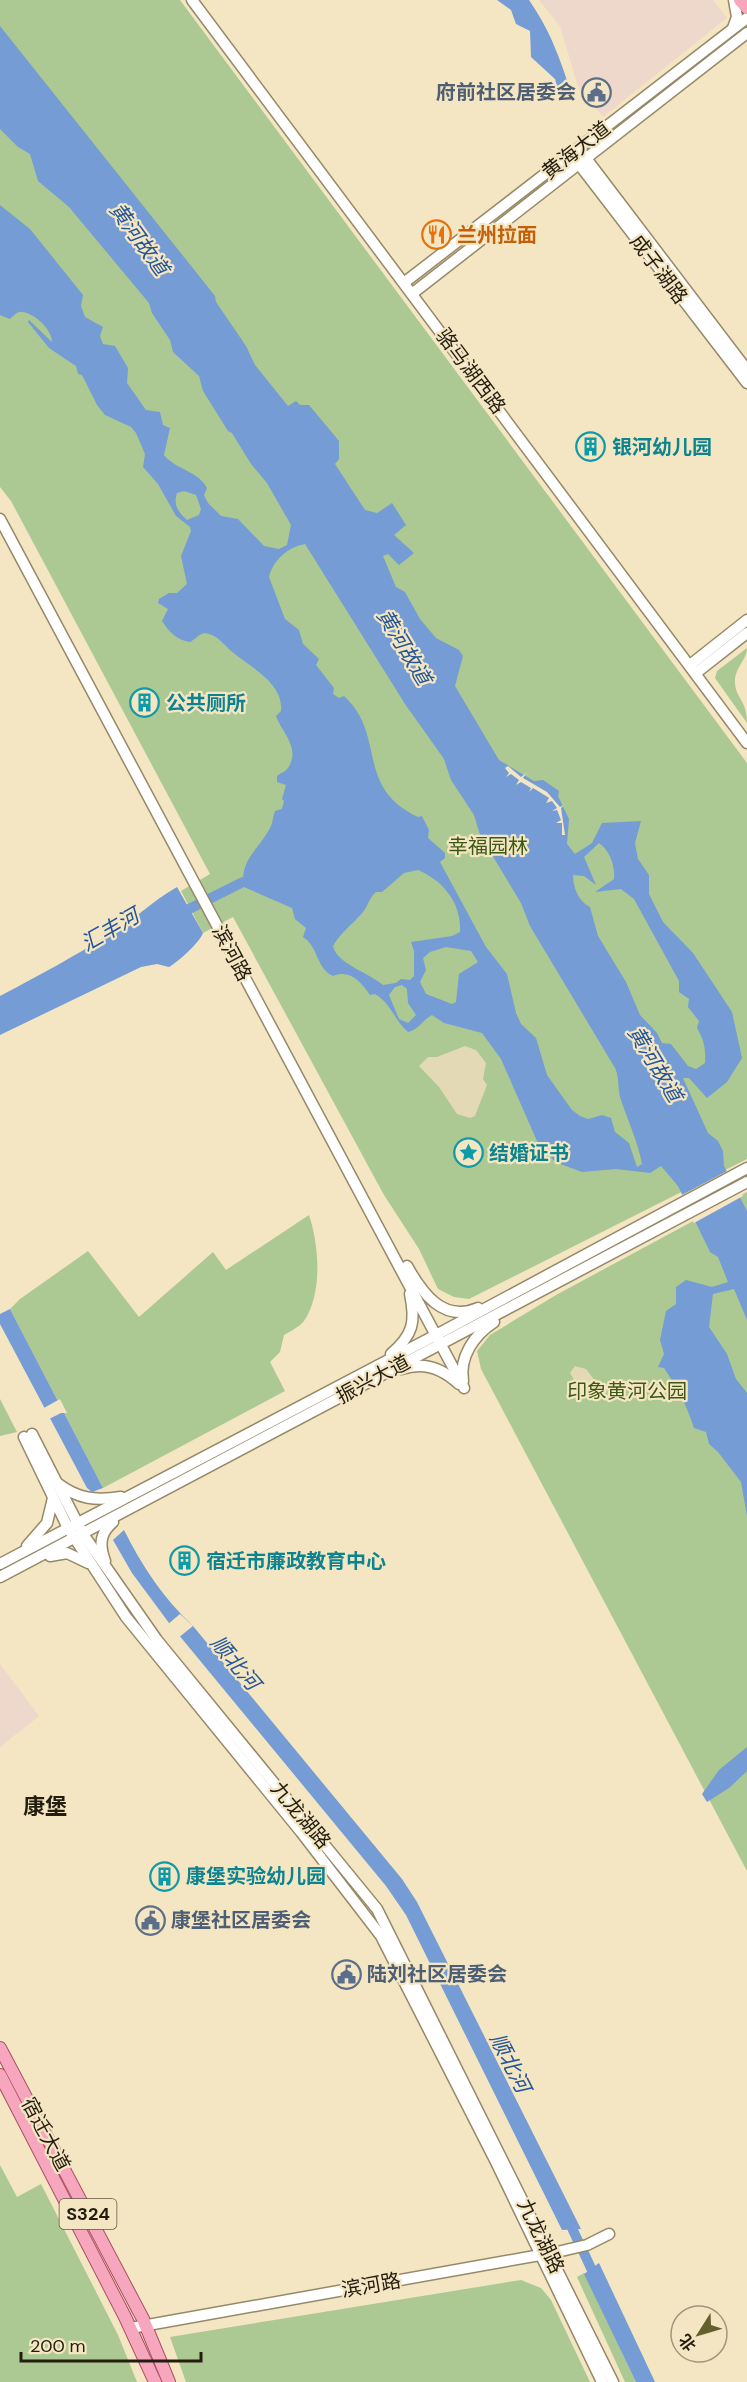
<svg xmlns="http://www.w3.org/2000/svg" width="747" height="2382" viewBox="0 0 747 2382" font-family="'DM Sans','Noto Sans SC',sans-serif">
<style>
.commercial{fill:#eed8cb}
.green{fill:#acc893}
.sand{fill:#e3d9b5}
.water{fill:#759cd4;fill-rule:evenodd}
.pier{fill:#f4e6c2}
.lines{fill:none;stroke-linecap:round;stroke-linejoin:round}
.river{stroke:#759cd4;stroke-width:10}
.secondary-casing{stroke:#968968;stroke-width:13}
.primary-casing{stroke:#a95064;stroke-width:14}
.secondary{stroke:#fff;stroke-width:10}
.primary{stroke:#f7a7bd;stroke-width:12}
.labels{text-anchor:middle;stroke-width:4.5;stroke-linejoin:round;paint-order:stroke}
.shield{fill:#f4e6c2;stroke:#625945;stroke-width:1.5}
.shield-label{font-size:18px;font-weight:bold;fill:#231d10}
.service-label{font-size:20px;font-weight:bold;fill:#4e5e75;stroke:#f4e6c2;text-anchor:start}
.street-label{font-size:20px;fill:#231d10;stroke:#f4e6c2}
.food-label{font-size:20px;font-weight:bold;fill:#c56008;stroke:#f4e6c2;text-anchor:start}
.culture-label{font-size:20px;font-weight:bold;fill:#0d838f;stroke:#f4e6c2;text-anchor:start}
.park-label{font-size:20px;fill:#3c5916;stroke:#f4e6c2}
.water-label{font-size:21px;font-style:italic;fill:#25569a;stroke:#f4e6c2}
.quarter-label{font-size:22px;font-weight:bold;fill:#231d10;stroke:#f4e6c2}
</style>
<rect width="100%" height="100%" fill="#f4e6c2"/>
<g class="commercial">
<polygon points="539,0 713,0 727,18 603,117 578,86 560,26"/>
<polygon points="0,1664 39,1716 0,1747"/>
</g>
<g class="green">
<polygon points="0,0 180,0 747,763 747,1159 469,1299 454,1297 438,1289 419,1249 384,1195 233,917 203,933 181,891 210,874 11,501 0,487"/>
<path d="M 747,648 C 747,660 734,668 735,683 C 736,699 747,700 747,723 L 715,678 L 717,671 Z"/>
<polygon points="747,1192 747,1871 481,1369 477,1351 490,1335 556,1295"/>
<path d="M 309,1215 C 319,1245 323,1293 304,1321 C 299,1327 291,1331 284,1335 L 280,1352 L 270,1362 L 285,1391 L 103,1488 L 10,1309 L 20,1299 L 88,1251 L 139,1317 L 213,1252 L 226,1270 Z"/>
<polygon points="0,1399 17,1432 0,1436"/>
<polygon points="0,2165 17,2197 41,2184 118,2335 137,2382 0,2382"/>
<polygon points="584,2273 636,2382 625,2382 577,2277"/>
<polygon points="521,2280 541,2288 551,2300 590,2382 186,2382 170,2337"/>
</g>
<g class="sand">
<polygon points="465,1046 476,1050 486,1063 483,1079 487,1085 475,1116 470,1118 457,1114 439,1087 419,1066 428,1057 437,1057"/>
<polygon points="575,1366 586,1369 593,1378 591,1385 593,1388 580,1391 570,1373"/>
</g>
<g class="water">
<path d="M 497,0 L 529,0 C 549,29 558,53 569,86 L 560,96 L 555,79 L 531,57 L 530,31 L 516,24 L 511,10 Z"/>
<path d="M 0,26 L 215,296 L 216,302 L 246,346 L 255,365 L 288,406 L 296,401 L 300,405 L 309,405 L 339,441 L 339,459 L 335,464 L 365,510 L 377,513 L 392,503 L 406,525 L 394,535 L 414,553 L 399,565 L 388,554 L 383,556 L 396,587 L 405,592 L 420,619 L 436,638 L 459,650 L 463,656 L 455,686 L 499,760 L 534,781 L 543,780 L 559,791 L 558,796 L 569,819 L 567,844 L 575,854 L 592,843 L 602,823 L 641,821 L 635,843 L 638,859 L 649,875 L 649,894 L 663,922 L 693,953 L 732,1012 L 742,1058 L 727,1082 L 707,1098 L 689,1078 L 683,1078 L 708,1133 L 718,1141 L 723,1151 L 724,1166 L 747,1211 L 747,1320 L 734,1289 L 713,1294 L 709,1327 L 727,1354 L 736,1379 L 747,1393 L 747,1516 L 741,1482 L 718,1452 L 709,1444 L 706,1432 L 694,1428 C 687,1406 677,1387 664,1368 L 658,1367 L 664,1354 L 660,1340 L 666,1311 L 676,1304 L 676,1287 L 686,1280 L 712,1287 L 728,1282 L 718,1257 L 710,1252 L 678,1186 L 661,1166 L 650,1173 L 616,1169 L 582,1172 L 555,1162 L 537,1141 L 501,1059 L 482,1033 L 444,1023 L 432,1015 C 422,1020 420,1029 408,1032 C 394,1020 391,1003 375,994 L 370,995 C 361,982 350,969 333,976 C 315,967 319,947 303,937 L 306,928 L 295,919 L 292,908 L 244,887 C 239,859 260,849 271,826 C 273,821 273,816 275,811 L 282,809 L 284,801 L 282,799 L 286,785 L 277,782 L 277,776 C 280,773 285,772 288,768 C 301,748 282,733 276,716 L 281,711 C 284,684 252,668 235,654 C 226,648 220,637 209,634 C 200,631 197,639 190,642 C 177,640 169,632 162,621 L 168,609 L 158,603 L 159,599 L 169,593 L 177,593 L 187,584 L 181,556 L 191,531 L 190,527 L 176,516 L 158,484 L 143,467 L 145,454 L 136,433 L 131,427 L 105,415 L 97,405 L 82,375 L 78,374 L 76,366 L 49,348 L 28,322 L 29,320 L 52,342 C 52,329 34,313 22,312 C 17,311 14,316 10,319 L 0,315 L 0,205 L 30,229 L 83,295 L 81,306 L 85,317 L 103,327 L 100,336 L 103,344 L 115,346 L 128,368 L 127,383 L 146,410 L 160,412 L 163,425 L 170,428 L 164,455 C 176,470 197,470 207,488 L 204,495 L 208,503 L 221,516 L 238,519 L 264,546 L 279,549 L 287,545 L 291,525 L 267,483 L 251,464 L 232,433 L 228,431 L 203,391 L 199,376 L 173,352 L 170,340 L 152,313 L 149,303 L 69,207 L 38,181 L 30,154 L 18,147 L 0,129 ZM 184,491 L 196,495 L 201,509 L 199,515 L 187,520 C 178,512 173,505 177,493 ZM 305,544 L 405,704 L 444,759 L 451,780 L 474,815 L 480,835 L 521,903 L 530,926 L 615,1068 C 620,1079 617,1088 621,1100 C 628,1121 638,1142 642,1164 L 637,1167 L 629,1143 L 615,1132 L 611,1118 L 602,1115 L 588,1119 L 580,1116 L 572,1110 L 547,1075 L 536,1038 L 521,1024 L 516,1013 L 507,974 L 486,947 L 440,862 L 445,858 L 445,853 L 428,838 L 429,830 L 422,816 L 418,817 C 354,787 387,735 344,696 L 339,698 L 333,694 L 334,688 L 316,665 L 319,659 L 303,644 L 299,630 L 285,619 L 269,577 C 273,560 288,547 305,544 ZM 599,843 C 610,851 615,865 614,879 L 595,892 L 621,889 L 634,899 L 679,981 L 679,992 L 689,999 L 688,1007 L 699,1021 L 697,1028 C 704,1040 706,1049 705,1063 L 696,1069 L 688,1066 L 671,1044 L 662,1043 L 657,1033 L 640,1015 L 626,982 L 598,936 L 590,907 C 578,901 573,887 573,875 L 584,876 L 596,885 L 584,857 ZM 418,870 C 443,880 462,904 460,932 L 452,936 L 411,942 L 414,951 L 414,976 L 410,980 L 401,979 L 396,983 L 383,985 C 369,973 336,963 333,946 C 341,932 353,924 363,912 C 368,906 369,898 376,892 L 382,892 L 404,873 ZM 446,947 L 471,951 L 478,962 L 459,974 L 456,1002 L 452,1004 L 426,994 L 420,982 L 426,970 L 423,958 L 430,952 ZM 402,985 L 407,989 L 408,1003 L 416,1015 L 408,1023 L 399,1019 L 389,995 L 395,987 Z"/>
<path d="M 177,887 L 203,933 C 200,942 178,962 169,967 L 157,964 L 141,967 L 0,1035 L 0,996 C 38,976 77,955 113,932 C 137,918 152,901 177,887 Z"/>
<polygon points="10,1309 103,1488 92,1492 87,1488 0,1324 0,1314"/>
<path d="M 124,1530 C 142,1566 163,1598 193,1626 L 402,1879 L 417,1902 L 581,2229 L 562,2230 L 406,1915 L 386,1886 L 169,1623 L 132,1573 L 113,1540 Z"/>
<polygon points="747,1747 747,1771 729,1788 707,1802 702,1794 719,1770"/>
<polygon points="599,2263 655,2382 636,2382 584,2274"/>
</g>
<g class="pier">
<polygon points="508,766 521,777 526,773 523,778 547,792 560,807 564,805 561,808 565,835 562,835 562,823 556,823 561,820 557,810 552,811 557,808 552,801 546,803 549,798 546,796 533,788 529,792 531,788 521,782 516,785 519,780 511,774 506,777 509,773 505,768"/>
<polygon points="729,1170 743,1196 694,1223 680,1196"/>
<polygon points="60,1399 67,1413 61,1413 47,1420 42,1409"/>
<polygon points="180,1614 193,1626 178,1638 167,1625"/>
</g>
<g class="lines">
<g class="river">
<polyline points="177,915 243,882"/>
<polyline points="567,2217 578,2241"/>
<polyline points="583,2251 596,2279"/>
</g>
<defs>
<g id="secondary">
<polyline points="192,0 747,743"/>
<polyline points="733,28 737,17 734,0"/>
<polyline points="582,153 747,370"/>
<polyline points="575,159 747,383"/>
<polyline points="405,282 747,18"/>
<polyline points="413,293 747,33"/>
<polyline points="0,519 464,1388"/>
<polyline points="690,665 747,620"/>
<polyline points="696,673 747,633"/>
<path d="M 407,1266 C 422,1293 443,1323 478,1308"/>
<path d="M 391,1354 C 413,1335 416,1322 410,1294"/>
<path d="M 402,1369 C 424,1361 443,1369 459,1384"/>
<path d="M 463,1381 C 459,1357 474,1335 494,1322"/>
<polyline points="32,1434 83,1534 157,1640 377,1909 613,2382"/>
<polyline points="24,1437 68,1528 126,1617 301,1832 381,1936 496,2162 602,2382"/>
<path d="M 57,1483 C 78,1499 95,1501 121,1497"/>
<polyline points="27,1546 47,1523 53,1498"/>
<polyline points="50,1556 67,1553 88,1563"/>
<path d="M 105,1561 C 99,1545 100,1533 113,1522"/>
<polyline points="0,1564 436,1335 747,1168"/>
<polyline points="0,1577 747,1182"/>
<polyline points="131,2328 557,2252 587,2245 609,2234"/>
</g>
<g id="primary">
<polyline points="740,0 747,8"/>
<polyline points="0,2048 143,2319 169,2382"/>
<polyline points="0,2075 125,2317 155,2382"/>
</g>
</defs>
<use href="#secondary" class="secondary-casing"/>
<use href="#primary" class="primary-casing"/>
<use href="#secondary" class="secondary"/>
<use href="#primary" class="primary"/>
</g>
<defs>
<symbol id="civic-ring" viewBox="-11 -11 22 22"><circle r="9.5" fill="#f4e6c2" stroke="#5c6f8a" stroke-width="1.5"/><path d="M-.6-6.5H3V-4.5H.6V-3L4-1V1h2V6H-6V1h2V-1L-.6-3ZM-1.2 2.5V6h2.4V2.5Z" fill="#5c6f8a"/></symbol>
<symbol id="restaurant-ring" viewBox="-11 -11 22 22"><circle r="9.5" fill="#f4e6c2" stroke="#e8710a" stroke-width="1.5"/><path d="M-5-6h1v4h1v-4h1v4h1v-4h1v5L-1.5 .5V6h-2V.5L-5-1ZM5-6V6H3V1.5H1.5Q1.5-4 5-6Z" fill="#e8710a"/></symbol>
<symbol id="building-ring" viewBox="-11 -11 22 22"><circle r="9.5" fill="#f4e6c2" stroke="#0f9aa8" stroke-width="1.5"/><path d="M-4-6H4V6H1V3H-1V6H-4ZM-2.5-4.3h1.7v1.8h-1.7ZM.8-4.3h1.7v1.8H.8ZM-2.5-1h1.7V.8h-1.7ZM.8-1h1.7V.8H.8Z" fill="#0f9aa8"/></symbol>
<symbol id="sight-ring" viewBox="-11 -11 22 22"><circle r="9.5" fill="#f4e6c2" stroke="#0f9aa8" stroke-width="1.5"/><path d="M0-6L1.8-2.2L6-1.7L2.9 1.2L3.7 5.4L0 3.3L-3.7 5.4L-2.9 1.2L-6-1.7L-1.8-2.2Z" fill="#0f9aa8"/></symbol>
</defs>
<g fill-rule="evenodd">
<use href="#civic-ring" x="580" y="76" width="33" height="33"/>
<use href="#restaurant-ring" x="420" y="218" width="33" height="33"/>
<use href="#building-ring" x="574" y="430" width="33" height="33"/>
<use href="#building-ring" x="128" y="686" width="33" height="33"/>
<use href="#sight-ring" x="452" y="1136" width="33" height="33"/>
<use href="#building-ring" x="168" y="1544" width="33" height="33"/>
<use href="#building-ring" x="148" y="1860" width="33" height="33"/>
<use href="#civic-ring" x="134" y="1904" width="33" height="33"/>
<use href="#civic-ring" x="330" y="1958" width="33" height="33"/>
</g>
<g class="labels">
<rect class="shield" x="59.5" y="2199" width="57" height="30" rx="4.5"/>
<g class="shield-label">
<text x="88" y="2220">S324</text>
</g>
<g class="service-label">
<text x="576" y="99" text-anchor="end">府前社区居委会</text>
<text x="171" y="1927">康堡社区居委会</text>
<text x="367" y="1981">陆刘社区居委会</text>
</g>
<g class="street-label">
<text transform="translate(576 150) rotate(-38)" y="7">黄海大道</text>
<text transform="translate(659 269) rotate(53)" y="7">成子湖路</text>
<text transform="translate(471 371) rotate(53)" y="7">骆马湖西路</text>
<text transform="translate(232 953) rotate(62)" y="7">滨河路</text>
<text transform="translate(373 1379) rotate(-28)" y="7">振兴大道</text>
<text transform="translate(301 1815) rotate(50)" y="7">九龙湖路</text>
<text transform="translate(46 2134) rotate(62)" y="7">宿迁大道</text>
<text transform="translate(541 2236) rotate(64)" y="7">九龙湖路</text>
<text transform="translate(371 2285) rotate(-10)" y="7">滨河路</text>
</g>
<g class="food-label">
<text x="457" y="242">兰州拉面</text>
</g>
<g class="culture-label">
<text x="612" y="454">银河幼儿园</text>
<text x="166" y="710">公共厕所</text>
<text x="489" y="1160">结婚证书</text>
<text x="206" y="1568">宿迁市廉政教育中心</text>
<text x="186" y="1883">康堡实验幼儿园</text>
</g>
<g class="park-label">
<text x="488" y="853">幸福园林</text>
<text x="627" y="1398">印象黄河公园</text>
</g>
<g class="water-label">
<text transform="translate(139 239) rotate(54)" y="7">黄河故道</text>
<text transform="translate(404 647) rotate(59)" y="7">黄河故道</text>
<text transform="translate(110 930) rotate(-30)" y="7">汇丰河</text>
<text transform="translate(655 1064) rotate(59)" y="7">黄河故道</text>
<text transform="translate(235 1663) rotate(50)" y="7">顺北河</text>
<text transform="translate(510 2063) rotate(63)" y="7">顺北河</text>
</g>
<g class="quarter-label">
<text x="45" y="1814">康堡</text>
</g>
</g>
<g transform="translate(699 2334) rotate(233)"><circle r="28" fill="#f4e6c2" stroke="#a0967b" stroke-width="1.5"/>
<path d="M0-4.5L10 22L0 15L-10 22Z" fill="#63602d"/>
<text y="-9" font-size="16" font-weight="bold" text-anchor="middle" fill="#231d10">北</text>
</g>
<path d="M21 2352v9h180v-9" fill="none" stroke="#231d10" stroke-width="3"/>
<text x="30" y="2352" font-size="18" fill="#231d10" stroke="#f4e6c2" stroke-width="4.5" paint-order="stroke">200 m</text>
</svg>
